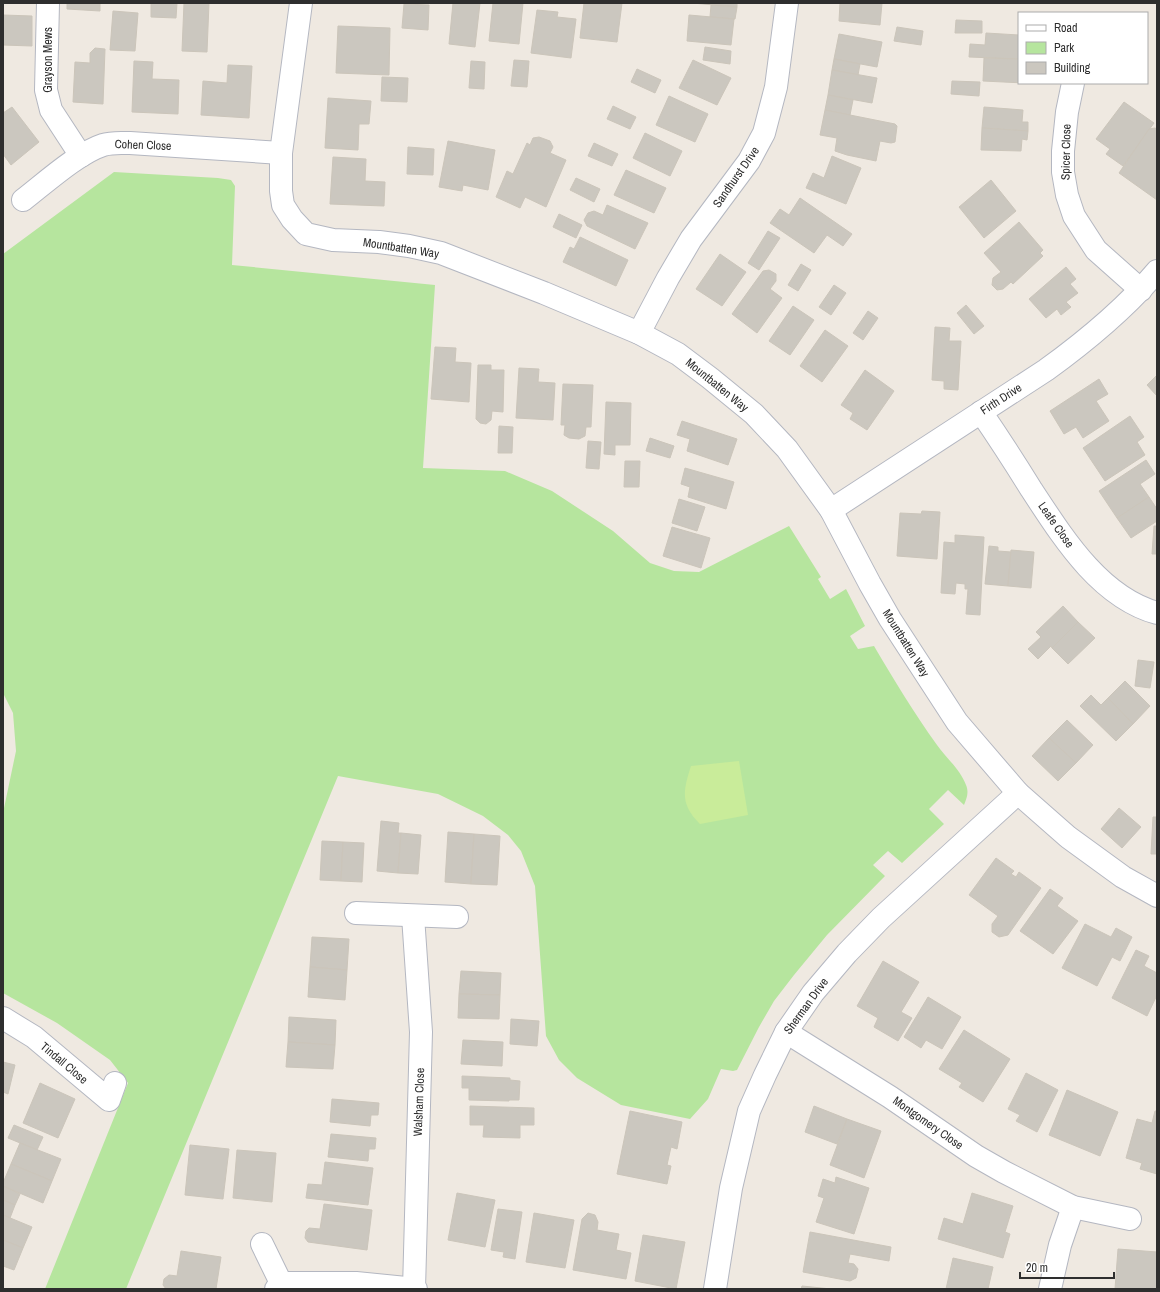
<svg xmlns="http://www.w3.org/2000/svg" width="1160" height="1292" viewBox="0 0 1160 1292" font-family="'Archivo Narrow',sans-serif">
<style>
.green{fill:#b6e59e}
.pitch{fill:#c9ec9a}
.building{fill:#cbc7bf;stroke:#cbc5ba}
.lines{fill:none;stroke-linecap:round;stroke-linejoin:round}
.minor-casing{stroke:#b4b7c1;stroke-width:24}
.minor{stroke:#fff;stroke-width:22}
.labels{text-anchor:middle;stroke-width:4;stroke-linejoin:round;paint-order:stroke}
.street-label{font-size:12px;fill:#2e2e2e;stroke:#fff}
</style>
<rect width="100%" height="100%" fill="#efe9e1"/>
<path class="green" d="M 114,172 L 218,178 L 231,180 L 235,186 L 232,265 L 435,285 L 423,468 L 505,471 L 552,491 L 613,531 L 650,563 L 674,571 L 699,572 L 789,526 L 821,577 L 818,579 L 830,599 L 846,589 L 865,626 L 850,636 L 858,649 L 874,646 C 894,680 914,713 937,745 C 946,758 960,769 966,785 C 969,792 967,798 964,805 L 948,790 L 929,809 L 944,824 L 902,863 L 888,851 L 873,865 L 885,876 L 827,935 L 794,975 L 774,1001 L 759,1027 L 737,1070 L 733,1071 L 721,1069 L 708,1099 L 690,1119 L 621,1105 L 577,1078 L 559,1060 L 546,1036 L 535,886 L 521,851 L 508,835 L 483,816 L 438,794 L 338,776 L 126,1289 L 45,1289 L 128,1083 L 110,1060 L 57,1023 L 3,993 L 3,813 L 16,751 L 13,713 L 3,693 L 3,254 Z"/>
<path class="pitch" d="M 739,761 L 748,815 L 700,824 C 680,804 683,791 691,766 Z"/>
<g class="building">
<polygon points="67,3 100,3 100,11 67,9"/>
<polygon points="151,3 177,3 176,18 151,17"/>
<polygon points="184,3 209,3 207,52 182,51"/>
<polygon points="453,3 480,3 475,47 449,44"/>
<polygon points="493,3 523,3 519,44 489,41"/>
<polygon points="584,3 622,3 617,42 580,38"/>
<polygon points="692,3 737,3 737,7"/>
<polygon points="840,3 882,3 880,25 839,21"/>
<polygon points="404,4 429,5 428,30 402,28"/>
<polygon points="711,5 737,7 735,19 710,17"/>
<polygon points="537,10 558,12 557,17 576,19 571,58 531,53"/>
<polygon points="113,11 138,13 135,51 110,50"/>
<polygon points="3,15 32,16 32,46 3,45"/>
<polygon points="689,15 734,19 731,45 687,41"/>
<polygon points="956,20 982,21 982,33 955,33"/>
<polygon points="338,26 390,28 389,75 336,73"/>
<polygon points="897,27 923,31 921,45 894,41"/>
<polygon points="986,33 1019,35 1019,59 969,57 970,44 985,45"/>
<polygon points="839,34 882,42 877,67 834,59"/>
<polygon points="705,47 731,51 730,64 703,60"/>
<polygon points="95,48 105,49 103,104 73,102 75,62 90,63 90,53"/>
<polygon points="984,58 1019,59 1019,83 1024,83 983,81"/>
<polygon points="834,59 860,64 858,75 832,70"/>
<polygon points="514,60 529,61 527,87 511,86"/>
<polygon points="693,60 731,78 717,105 679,88"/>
<polygon points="134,61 153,62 152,79 179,80 178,114 132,112"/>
<polygon points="471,61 485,62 484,89 469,88"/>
<polygon points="228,65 252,66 249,118 201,115 203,81 227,83"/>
<polygon points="637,69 661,80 655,93 631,82"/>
<polygon points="832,70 877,78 872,103 828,95"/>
<polygon points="382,77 408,78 407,102 381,101"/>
<polygon points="952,81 980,82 979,96 951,94"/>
<polygon points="828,95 853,100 850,115 825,110"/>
<polygon points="669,96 708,114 695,142 656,125"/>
<polygon points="328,98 371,101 369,124 359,124 358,150 325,148"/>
<polygon points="1124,102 1154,123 1123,166 1106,154 1110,149 1096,139"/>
<polygon points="613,106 636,117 630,129 607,119"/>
<polygon points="12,107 39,142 11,165 3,154 3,113"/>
<polygon points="984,107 1023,110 1022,122 1028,122 1028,131 982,128"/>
<polygon points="825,110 895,124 897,126 895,142 891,143 880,141 876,161 847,155 835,151 837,138 820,135"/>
<polygon points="982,128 1028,131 1027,140 1022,139 1021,151 981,150"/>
<polygon points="1155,128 1157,129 1157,145 1155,148 1157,149 1157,200 1119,173 1149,129"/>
<polygon points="645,133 682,151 670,176 633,158"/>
<polygon points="539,137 550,141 553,147 550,153 566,160 546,207 525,197 520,208 496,197 507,171 513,174 527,143 530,145 533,138"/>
<polygon points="448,141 495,150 488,190 463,185 462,191 439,187"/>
<polygon points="594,143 618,154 612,166 588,156"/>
<polygon points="408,147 434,149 433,175 407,174"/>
<polygon points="832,156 861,168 846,204 806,188 813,173 824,178"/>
<polygon points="333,157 366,159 365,181 385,182 384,206 330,204"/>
<polygon points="626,170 666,188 654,213 614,195"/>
<polygon points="576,178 600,189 594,202 570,190"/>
<polygon points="991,180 1016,211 984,238 959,207"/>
<polygon points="800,198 852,234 843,246 827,235 814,253 770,223 780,209 789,215"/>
<polygon points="607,205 648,223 635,249 587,226 584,220 588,213 594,211 603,215"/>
<polygon points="559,214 582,225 576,238 553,227"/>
<polygon points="1019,222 1043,250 1040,253 1043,256 1013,284 1011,282 1003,289 997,290 992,285 993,278 1001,272 984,253"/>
<polygon points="768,231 780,238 759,270 748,263"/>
<polygon points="580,237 628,260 616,286 563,262 570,247 574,249"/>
<polygon points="720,254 746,272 722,306 696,289"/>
<polygon points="801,264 811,270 798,291 788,285"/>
<polygon points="1066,267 1076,279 1070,284 1078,293 1066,302 1071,307 1061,315 1057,309 1046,318 1029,299"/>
<polygon points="769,270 776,274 776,281 770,289 782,298 757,333 732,314 763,271"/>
<polygon points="834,285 846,293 831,315 819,307"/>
<polygon points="966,305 984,326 974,334 957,313"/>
<polygon points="793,306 814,320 790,355 769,341"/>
<polygon points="868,311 878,318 863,340 853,333"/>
<polygon points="935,327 950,328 949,341 961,341 958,390 944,389 944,381 932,380"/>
<polygon points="825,330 848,346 822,382 800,366"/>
<polygon points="435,347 456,348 455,362 471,363 469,402 431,399"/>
<polygon points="478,365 491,365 491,370 504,370 503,412 492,411 491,420 486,424 480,423 476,419"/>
<polygon points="519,368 539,369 538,382 555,383 553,420 516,418"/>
<polygon points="865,370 894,391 867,430 850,419 853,413 841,405"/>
<polygon points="1157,375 1157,396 1147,385"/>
<polygon points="1099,379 1108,394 1096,401 1109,421 1083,438 1076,427 1064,434 1050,411"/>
<polygon points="563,384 593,385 591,427 586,427 585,436 579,439 569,438 564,435 565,425 561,425"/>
<polygon points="606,402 631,403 630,445 615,445 615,455 604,454"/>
<polygon points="1130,416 1144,437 1137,442 1145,455 1105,481 1083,448"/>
<polygon points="682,421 737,439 728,465 687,451 690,439 677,435"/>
<polygon points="499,426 513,427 512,453 498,453"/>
<polygon points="650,438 674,446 670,458 646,451"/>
<polygon points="588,441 601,442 599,469 586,468"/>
<polygon points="1146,460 1155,474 1140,484 1149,497 1117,518 1099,491"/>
<polygon points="625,461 640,461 639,487 624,487"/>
<polygon points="685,468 734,482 726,509 688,497 690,487 681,484"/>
<polygon points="1149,497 1157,509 1157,521 1131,538 1117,518"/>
<polygon points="679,499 705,507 697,531 672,523"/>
<polygon points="922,511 940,512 937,559 897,556 900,513 921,514"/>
<polygon points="1154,526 1157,526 1157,554 1152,554"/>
<polygon points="672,527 710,538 701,568 663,556"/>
<polygon points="955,535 984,537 980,615 966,614 968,589 965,589 965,584 956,583 955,594 941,593 944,542 955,543"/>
<polygon points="989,546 998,547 998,551 1011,552 1008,586 985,584"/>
<polygon points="1011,550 1034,552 1031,588 1008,586"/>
<polygon points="1063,606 1078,622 1052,648 1051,646 1038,659 1028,649 1041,637 1036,632"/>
<polygon points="1078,622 1095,638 1068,664 1052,648"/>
<polygon points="1138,660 1154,662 1150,688 1135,686"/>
<polygon points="1125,681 1150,706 1133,724 1108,698"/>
<polygon points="1091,695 1101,705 1108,698 1133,724 1116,741 1080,706"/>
<polygon points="1067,720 1093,745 1076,763 1049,738"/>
<polygon points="1049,738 1076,763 1058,781 1032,756"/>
<polygon points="1119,808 1141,827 1122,848 1101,829"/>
<polygon points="1153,817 1157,817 1157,854 1151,854"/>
<polygon points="381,821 399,823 398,833 401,833 398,873 377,871"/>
<polygon points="448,832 474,834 471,884 445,882"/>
<polygon points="401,833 421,835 418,874 398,873"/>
<polygon points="474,834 500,836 497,885 471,884"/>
<polygon points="322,841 343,842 341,881 320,880"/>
<polygon points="343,842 364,843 362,882 341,881"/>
<polygon points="996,858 1014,871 1011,874 1016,877 1019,872 1041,888 1008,935 999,937 992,932 992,924 998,916 969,895"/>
<polygon points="1050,889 1063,898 1057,906 1078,921 1053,954 1020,931"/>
<polygon points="1085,924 1111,937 1116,928 1132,937 1120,961 1112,957 1097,986 1062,968"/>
<polygon points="312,937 349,939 347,970 310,967"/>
<polygon points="1136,950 1149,956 1144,966 1157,973 1157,995 1147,1016 1112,998"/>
<polygon points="883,961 919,982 901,1012 912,1018 898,1041 874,1027 878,1018 857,1006"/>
<polygon points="310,967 347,970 345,1000 308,997"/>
<polygon points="461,971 501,973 500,995 459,994"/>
<polygon points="459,994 500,995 499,1019 458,1018"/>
<polygon points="928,997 961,1017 942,1049 926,1040 921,1048 904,1037"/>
<polygon points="289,1017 336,1020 335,1045 288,1042"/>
<polygon points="511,1019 539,1021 537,1046 510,1044"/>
<polygon points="964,1030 1010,1059 983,1102 959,1087 962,1083 939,1069"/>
<polygon points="463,1040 503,1042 502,1066 461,1064"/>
<polygon points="288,1042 335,1045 333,1069 286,1067"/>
<polygon points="3,1062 15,1065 8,1094 3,1092"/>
<polygon points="1026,1073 1058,1090 1037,1132 1016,1121 1020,1115 1008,1109"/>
<polygon points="462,1076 510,1078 510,1080 520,1081 519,1100 509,1100 509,1101 469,1100 469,1088 462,1088"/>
<polygon points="40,1083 75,1099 58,1138 23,1123"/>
<polygon points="1067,1090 1118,1112 1100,1156 1049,1135"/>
<polygon points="332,1099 379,1103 378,1115 371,1115 370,1126 330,1122"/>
<polygon points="470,1106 534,1108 534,1125 520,1125 520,1138 483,1137 484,1125 470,1125"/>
<polygon points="814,1106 847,1119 837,1144 805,1132"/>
<polygon points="630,1111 682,1122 677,1149 671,1147 667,1165 671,1166 667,1184 617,1174"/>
<polygon points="1155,1111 1157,1111 1157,1174 1140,1169 1142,1163 1126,1158 1137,1119 1152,1123"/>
<polygon points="847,1119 881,1131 864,1178 830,1165"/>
<polygon points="14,1125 43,1137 37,1150 8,1138"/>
<polygon points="331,1134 376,1138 375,1149 369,1149 368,1161 328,1157"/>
<polygon points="20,1143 61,1159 52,1181 11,1164"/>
<polygon points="190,1145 229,1149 223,1199 185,1195"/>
<polygon points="237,1150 276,1153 272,1202 233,1198"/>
<polygon points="325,1162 373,1168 368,1205 306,1198 308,1184 322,1185"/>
<polygon points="11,1164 52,1181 43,1203 3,1186 3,1183"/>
<polygon points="836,1177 869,1188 854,1234 816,1222 824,1198 818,1196 823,1179 835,1183"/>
<polygon points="3,1186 20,1194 15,1205 3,1200"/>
<polygon points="457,1193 495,1200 485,1247 448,1240"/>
<polygon points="972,1193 1013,1206 1005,1232 1010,1234 1003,1258 938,1239 944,1218 963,1224"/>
<polygon points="3,1200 15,1205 10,1218 3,1215"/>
<polygon points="324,1204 372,1210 367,1250 308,1242 305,1238 306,1231 309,1228 320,1229"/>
<polygon points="498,1209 522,1212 515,1259 503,1257 504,1252 491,1250"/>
<polygon points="534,1213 574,1220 565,1268 526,1262"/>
<polygon points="588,1213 595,1215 598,1222 597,1230 619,1234 616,1250 631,1253 626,1279 573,1270 582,1219"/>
<polygon points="3,1215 32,1227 23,1248 3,1240"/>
<polygon points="810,1232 891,1247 889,1261 850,1254 848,1263 854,1264 858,1269 856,1278 850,1281 803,1272"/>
<polygon points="643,1235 685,1242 676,1289 635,1281"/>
<polygon points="3,1240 23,1248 14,1270 3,1266"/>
<polygon points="1118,1249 1157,1252 1157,1289 1115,1289"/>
<polygon points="181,1251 221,1257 216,1289 166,1289 163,1285 164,1279 169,1275 177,1276"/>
<polygon points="953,1258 993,1267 988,1289 946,1289"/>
<polygon points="802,1286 831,1289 801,1289"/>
</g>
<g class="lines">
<defs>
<g id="minor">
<polyline points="48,3 46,90 51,110 81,156"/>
<polyline points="301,3 281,153 281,191 283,205 292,219 306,234 333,240 379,242 409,246 441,253 544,293 639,333 678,354 710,378 754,414 787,449 831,510 870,584 890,619 957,722 1018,793 1068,837 1123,877 1157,896"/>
<polyline points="1073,83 1067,112 1063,151 1063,172 1067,195 1074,216 1096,250 1141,290"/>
<path d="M 23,200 C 45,183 78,153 103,145 C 112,142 121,143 130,143 L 281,153"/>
<polyline points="639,333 668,278 691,239 749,161 764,133 776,87 787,3"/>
<path d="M 981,412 C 998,437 1015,463 1031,489 C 1062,536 1099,597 1157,613"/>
<path d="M 831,510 L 1046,370 C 1086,341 1125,309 1157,271"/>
<polyline points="356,913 457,917"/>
<polyline points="413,916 421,1032 414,1289"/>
<polyline points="3,1018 34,1037 109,1100 115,1083"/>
<polyline points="786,1032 890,1097 976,1156 1004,1172 1073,1207 1130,1219"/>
<polyline points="262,1244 281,1283 276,1289"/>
<polyline points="281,1283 356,1283 416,1289"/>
<polyline points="715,1289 731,1188 749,1111 765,1075 786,1032 813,993 847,953 881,918 1018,793"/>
<polyline points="1050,1289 1060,1245 1073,1207"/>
</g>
</defs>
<use href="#minor" class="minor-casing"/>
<use href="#minor" class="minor"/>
</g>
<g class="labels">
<g class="street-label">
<text transform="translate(48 60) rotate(-90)" y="4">Grayson Mews</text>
<text transform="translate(143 145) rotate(2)" y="4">Cohen Close</text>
<text transform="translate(1066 152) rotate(-89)" y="4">Spicer Close</text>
<text transform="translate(736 177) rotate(-55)" y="4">Sandhurst Drive</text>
<text transform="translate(401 248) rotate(9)" y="4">Mountbatten Way</text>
<text transform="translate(717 385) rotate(39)" y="4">Mountbatten Way</text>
<text transform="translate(1001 399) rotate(-33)" y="4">Firth Drive</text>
<text transform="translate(1056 525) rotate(55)" y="4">Leafe Close</text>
<text transform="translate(906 643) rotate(58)" y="4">Mountbatten Way</text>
<text transform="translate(806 1006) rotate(-54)" y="4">Sherman Drive</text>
<text transform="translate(64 1063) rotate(40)" y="4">Tindall Close</text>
<text transform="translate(419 1102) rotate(-88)" y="4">Walsham Close</text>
<text transform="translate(928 1123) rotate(35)" y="4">Montgomery Close</text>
</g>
</g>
<rect width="1160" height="1292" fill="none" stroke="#2e2e2e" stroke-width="8"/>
<rect x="1018" y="12" width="130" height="72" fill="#ffffff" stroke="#ababab"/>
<rect x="1026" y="25" width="20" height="6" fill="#ffffff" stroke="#ababab"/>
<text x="1054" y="32" font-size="12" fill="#2e2e2e">Road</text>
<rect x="1026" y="42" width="20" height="12" fill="#b6e59e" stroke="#ababab"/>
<text x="1054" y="52" font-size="12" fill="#2e2e2e">Park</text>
<rect x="1026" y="62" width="20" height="12" fill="#cbc7bf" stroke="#ababab"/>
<text x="1054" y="72" font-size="12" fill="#2e2e2e">Building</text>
<path d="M1020 1272v6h94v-6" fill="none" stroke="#2e2e2e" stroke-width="2"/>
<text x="1026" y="1272" font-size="12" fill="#2e2e2e" stroke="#ffffff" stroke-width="3" paint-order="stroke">20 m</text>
</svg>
